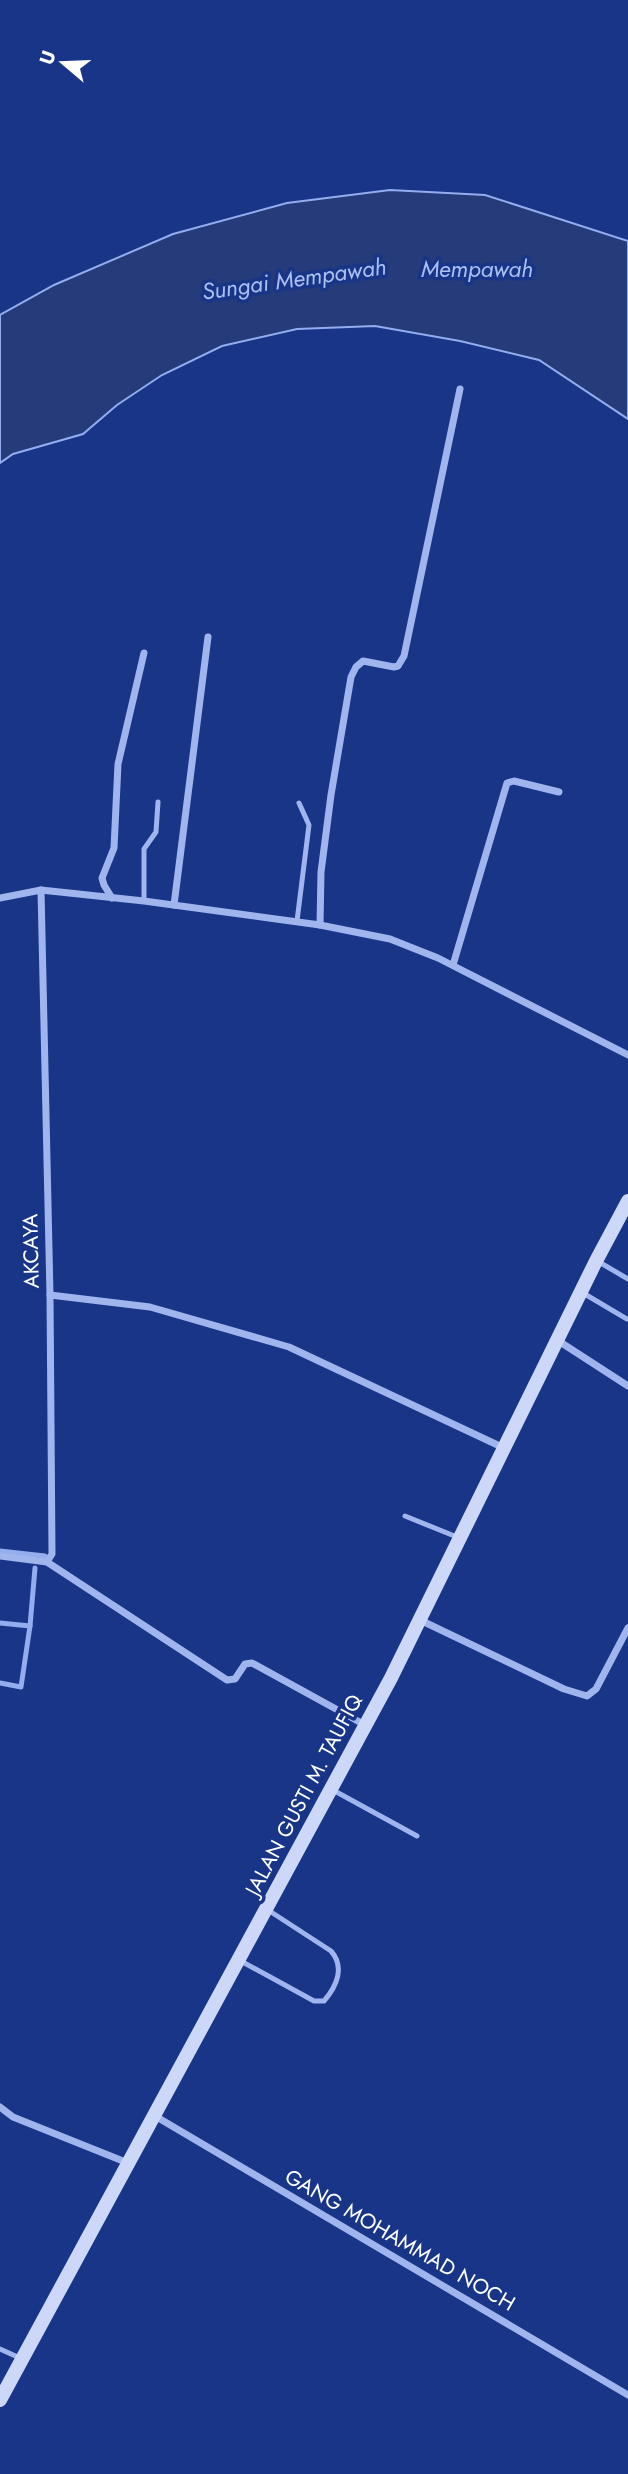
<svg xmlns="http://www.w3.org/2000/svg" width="628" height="2474" viewBox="0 0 628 2474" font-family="Jost,sans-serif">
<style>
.water{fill:#263b79;stroke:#93adef;stroke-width:2}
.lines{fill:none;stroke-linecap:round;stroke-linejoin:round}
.stream{stroke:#93adef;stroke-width:5}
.lane{stroke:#a0b5ed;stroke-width:5}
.street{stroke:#a0b5ed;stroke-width:7}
.secondary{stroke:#cdd8f9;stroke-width:14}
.labels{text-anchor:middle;stroke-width:7;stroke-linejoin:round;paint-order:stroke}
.street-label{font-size:21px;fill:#fff;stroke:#183588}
.water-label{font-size:23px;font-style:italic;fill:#acc0f4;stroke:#183588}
</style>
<rect width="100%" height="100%" fill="#183588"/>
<polygon class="water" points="390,190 485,195 628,241 628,419 539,360 460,341 375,326 297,329 222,346 162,375 117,405 83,434 13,454 0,463 0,315 54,285 173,234 287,203"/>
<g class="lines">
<g class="stream">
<polyline points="0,1551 45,1556"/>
<polyline points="0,1623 30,1626 35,1568"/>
<polyline points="0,1683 21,1687 30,1626"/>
</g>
<g class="lane">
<polyline points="144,901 144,849 156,832 158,802"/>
<polyline points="297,921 309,825 299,803"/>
<polyline points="599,1262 628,1279"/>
<polyline points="583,1293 627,1319"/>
<polyline points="405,1516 457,1537"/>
<polyline points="331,1789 417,1836"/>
<path d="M 239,1960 L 314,2001 L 324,2001 C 337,1986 345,1967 331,1951 L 268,1910"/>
<polyline points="0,2349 20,2358"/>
</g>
<g class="street">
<polyline points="41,890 50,1295 52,1554 47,1562"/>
<polyline points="0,898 41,890 144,901 320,925 390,939 438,958 628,1055"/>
<polyline points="112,898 104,885 102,878 114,848 118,764 144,653"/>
<polyline points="174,905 208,637"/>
<polyline points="320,925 321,872 331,795 351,677 356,667 363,661 394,667 398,666 404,656 460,389"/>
<polyline points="453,965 507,783 514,781 559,792"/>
<polyline points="50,1295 150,1307 289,1347 504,1448"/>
<polyline points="557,1340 628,1386"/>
<polyline points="0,1556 47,1562 227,1680 235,1679 245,1664 252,1663 365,1725"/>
<polyline points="420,1620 564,1689 587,1696 596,1689 628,1628"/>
<polyline points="0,2107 13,2117 128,2163"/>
<polyline points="155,2116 628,2395"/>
</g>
<polyline class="secondary" points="0,2400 391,1678 596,1261 628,1201"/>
</g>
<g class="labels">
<g class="street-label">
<text transform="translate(31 1251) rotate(-91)" y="7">AKCAYA</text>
<text transform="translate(304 1795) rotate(-62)" y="7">JALAN GUSTI M. TAUFIQ</text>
<text transform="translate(400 2240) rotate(30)" y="7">GANG MOHAMMAD NOCH</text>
</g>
<g class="water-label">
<text x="477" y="277">Mempawah</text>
<text transform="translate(294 279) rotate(-8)" y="8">Sungai Mempawah</text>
</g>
</g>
<g transform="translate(63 63) rotate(289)" stroke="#183588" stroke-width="5" paint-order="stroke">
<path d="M0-5L12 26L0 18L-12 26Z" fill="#ffffff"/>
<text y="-10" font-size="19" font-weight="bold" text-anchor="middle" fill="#ffffff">U</text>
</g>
</svg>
